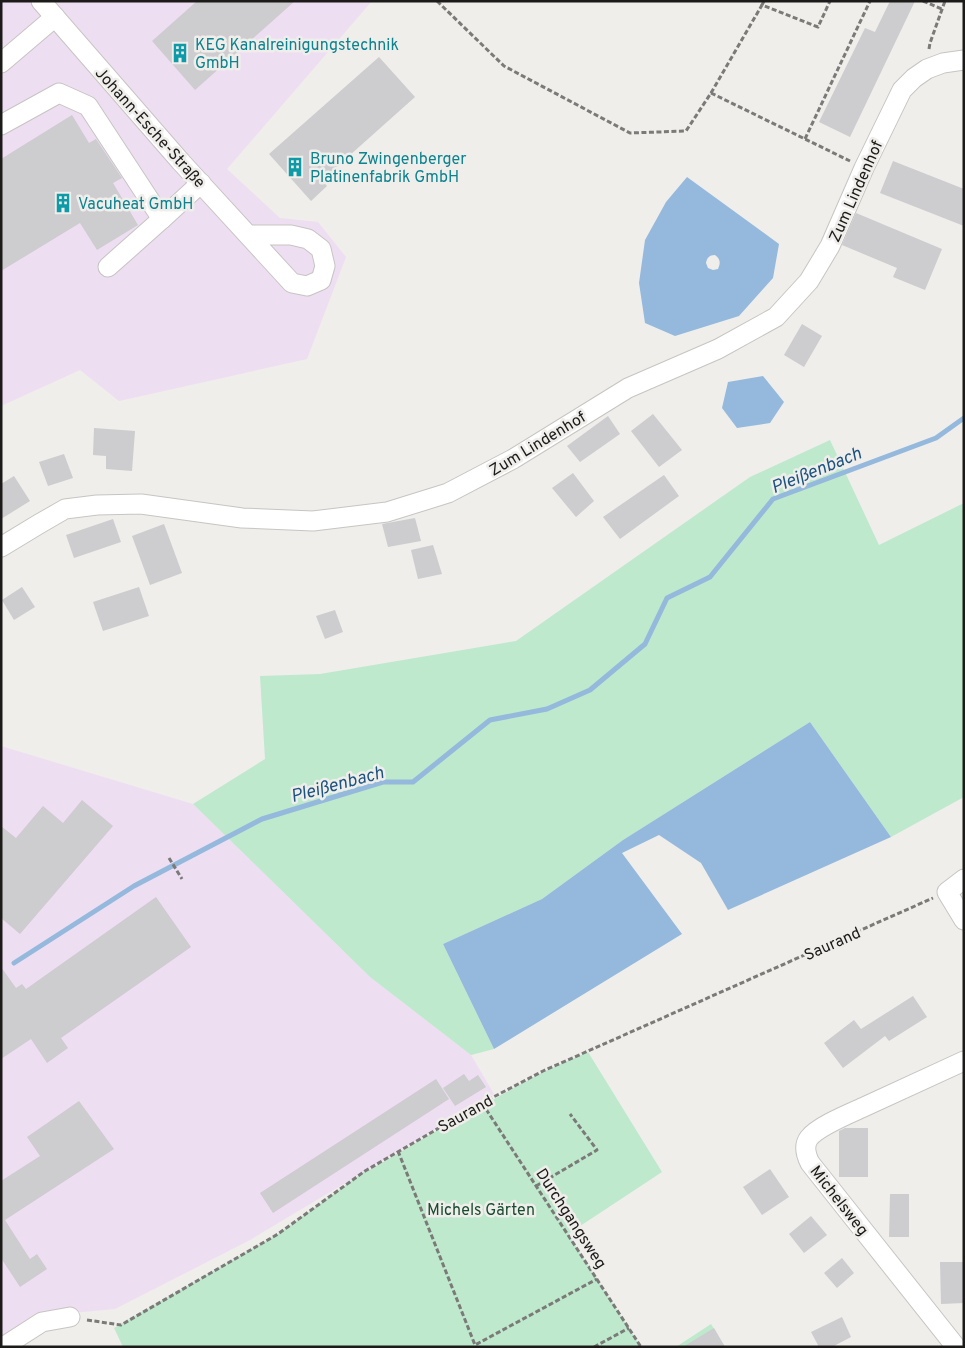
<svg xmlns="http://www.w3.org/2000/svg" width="965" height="1348" viewBox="0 0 965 1348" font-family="Overpass,sans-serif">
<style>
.industrial{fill:#eedef1}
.green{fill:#bee9cc}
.water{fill:#94b9dd;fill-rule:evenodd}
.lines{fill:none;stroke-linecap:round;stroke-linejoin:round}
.stream{stroke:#94b9dd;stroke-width:5}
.building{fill:#cdcccf}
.minor-casing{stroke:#c6c5c2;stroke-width:21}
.path{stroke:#7b7a78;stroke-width:3;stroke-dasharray:5 2.5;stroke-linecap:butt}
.minor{stroke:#fff;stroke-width:19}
.labels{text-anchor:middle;stroke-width:5;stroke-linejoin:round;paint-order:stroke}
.culture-label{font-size:16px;fill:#0d838f;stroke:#efeeeb;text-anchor:start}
.street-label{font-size:16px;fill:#1c1b1a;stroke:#efeeeb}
.park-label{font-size:16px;fill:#174c2e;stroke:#efeeeb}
.water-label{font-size:18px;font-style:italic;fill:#1b5381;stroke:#efeeeb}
</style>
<rect width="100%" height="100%" fill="#efeeeb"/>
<g class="industrial">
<polygon points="1,1 372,1 227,169 280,218 318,222 346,257 307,359 119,401 80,370 1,406"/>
<polygon points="1,746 193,804 370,977 471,1055 494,1094 250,1240 115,1309 40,1316 1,1342"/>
</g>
<g class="green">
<polygon points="830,440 879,545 964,503 964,797 891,837 810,722 623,840 542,899 443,944 494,1049 471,1055 370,977 193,804 265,759 260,676 320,674 516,641 750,477"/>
<polygon points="588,1052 662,1172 568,1234 641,1347 123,1347 114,1328 278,1234 365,1171 366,1172 438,1130 543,1072"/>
<polygon points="711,1324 725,1347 676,1347"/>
</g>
<g class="water">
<path d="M 687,177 L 779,244 L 773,278 L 739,316 L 675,336 L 645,323 L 639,283 L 645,240 L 666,202 ZM 715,255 C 720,259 721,262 718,269 L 713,270 L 708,268 L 706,263 C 707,258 709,255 715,255 Z"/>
<polygon points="763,376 784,402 770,423 737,428 722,408 728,382"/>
<polygon points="810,722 891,837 728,910 701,863 659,835 622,853 682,934 494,1049 443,944 542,899 623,840"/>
</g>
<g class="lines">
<polyline class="stream" points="14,963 134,886 262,819 383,782 413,782 490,720 547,709 590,690 645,644 667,598 710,577 773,499 936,438 964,418"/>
</g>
<g class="building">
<polygon points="197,1 295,1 195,90 152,41"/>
<polygon points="890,1 915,1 850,137 819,122 865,28 875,32"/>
<polygon points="379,57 415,97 322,180 327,186 311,201 269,154"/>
<polygon points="72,115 89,143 96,139 122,178 113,183 138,225 97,250 80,223 1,271 1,159"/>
<polygon points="893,161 964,189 964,226 880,193"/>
<polygon points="856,213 942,249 925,290 893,277 897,268 842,245"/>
<polygon points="802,324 822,336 804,367 784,355"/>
<polygon points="653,414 682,450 659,467 631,431"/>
<polygon points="608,416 620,434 580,462 567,446"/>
<polygon points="94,428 135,431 132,471 106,469 106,456 93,455"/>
<polygon points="64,454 73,478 48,486 39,462"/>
<polygon points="573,473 594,501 576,517 552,488"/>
<polygon points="664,475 679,496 620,539 603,517"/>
<polygon points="14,476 30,501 1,519 1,484"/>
<polygon points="415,518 421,541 388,547 382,524"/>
<polygon points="113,519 121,542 74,558 66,535"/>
<polygon points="164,524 182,573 150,585 132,536"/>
<polygon points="433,545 442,574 418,579 411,550"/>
<polygon points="22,587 35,607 14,620 2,600"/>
<polygon points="139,587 149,616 103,631 93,602"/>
<polygon points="335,610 343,632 325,639 316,616"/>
<polygon points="82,800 113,826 20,934 1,918 1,826 16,838 43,806 63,823"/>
<polygon points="156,897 191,947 61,1038 68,1048 47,1063 31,1039 1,1059 1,967 16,988 22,984 26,989"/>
<polygon points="913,996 927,1017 889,1041 885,1036 843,1068 824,1043 854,1020 861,1029"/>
<polygon points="464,1074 469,1081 478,1075 486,1087 455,1106 443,1088"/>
<polygon points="436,1079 449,1099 273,1213 260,1193"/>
<polygon points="79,1101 114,1149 5,1220 30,1259 37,1254 47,1269 20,1287 1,1258 1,1181 40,1156 27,1137"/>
<polygon points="845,1128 868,1128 868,1177 839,1177 839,1131"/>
<polygon points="770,1169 789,1197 762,1215 743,1187"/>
<polygon points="890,1194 909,1194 909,1237 889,1237"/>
<polygon points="811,1216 827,1235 804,1253 789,1234"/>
<polygon points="842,1258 854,1273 837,1288 824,1273"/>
<polygon points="940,1262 964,1262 964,1303 941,1304"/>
<polygon points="842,1317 851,1337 832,1347 819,1347 811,1332"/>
<polygon points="714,1328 725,1347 683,1347"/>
</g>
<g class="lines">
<defs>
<g id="minor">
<polyline points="41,1 181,162 292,283 307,286 321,280 325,266 321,249 308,239 291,235 248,235"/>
<polyline points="1,63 55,17"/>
<polyline points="1,125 59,93 88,106 162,219 201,183"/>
<polyline points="108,267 162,219"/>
<polyline points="1,547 39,524 65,509 97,505 141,504 242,518 313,521 387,512 448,493 513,459 628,388 718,349 776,317 809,281 830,246 864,168 902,90 914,78 927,69 943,63 964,60"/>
<polyline points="964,879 947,892 964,920"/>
<polyline points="3,1347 42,1322 70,1317"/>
<path d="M 956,1347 L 810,1163 C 806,1155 803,1146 809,1138 C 818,1126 851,1113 866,1106 C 898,1091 931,1076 964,1061"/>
</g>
</defs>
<use href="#minor" class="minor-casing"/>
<g class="path">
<polyline points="437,1 504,66 630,133 686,131 711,93 850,161"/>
<polyline points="764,1 762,5 818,27 830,1"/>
<polyline points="923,1 942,9"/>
<polyline points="929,49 930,43 945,1"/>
<polyline points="711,93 762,5"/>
<polyline points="805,139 870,1"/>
<polyline points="169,858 182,879"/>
<polyline points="482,1103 641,1347"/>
<polyline points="398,1151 475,1345 597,1279"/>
<polyline points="536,1186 597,1150 570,1114"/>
<polyline points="87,1320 121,1325 278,1234 365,1171 482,1103 543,1071 933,898"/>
<polyline points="594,1347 629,1328"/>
</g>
<use href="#minor" class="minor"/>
</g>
<defs>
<symbol id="building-bare" viewBox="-9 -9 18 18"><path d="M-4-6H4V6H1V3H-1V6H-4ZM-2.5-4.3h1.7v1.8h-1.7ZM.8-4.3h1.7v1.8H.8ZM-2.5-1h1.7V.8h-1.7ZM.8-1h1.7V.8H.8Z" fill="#0f9aa8" stroke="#efeeeb" stroke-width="2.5" paint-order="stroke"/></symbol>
</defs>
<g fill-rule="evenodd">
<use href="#building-bare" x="166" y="39" width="28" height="28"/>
<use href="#building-bare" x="281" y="153" width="28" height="28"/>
<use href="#building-bare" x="49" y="189" width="28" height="28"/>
</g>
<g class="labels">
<g class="culture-label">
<text x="195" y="50">KEG Kanalreinigungstechnik<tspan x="195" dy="18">GmbH</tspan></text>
<text x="310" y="164">Bruno Zwingenberger<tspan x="310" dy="18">Platinenfabrik GmbH</tspan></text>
<text x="78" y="209">Vacuheat GmbH</text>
</g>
<g class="street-label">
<text transform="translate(151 127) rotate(48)" y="6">Johann-Esche-Straße</text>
<text transform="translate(855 191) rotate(-66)" y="6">Zum Lindenhof</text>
<text transform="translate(537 443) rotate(-31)" y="6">Zum Lindenhof</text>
<text transform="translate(832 943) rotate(-24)" y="6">Saurand</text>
<text transform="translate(465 1113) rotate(-29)" y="6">Saurand</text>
<text transform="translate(840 1200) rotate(52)" y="6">Michelsweg</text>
<text transform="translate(572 1218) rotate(57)" y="6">Durchgangsweg</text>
</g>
<g class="park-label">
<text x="481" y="1215">Michels Gärten</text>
</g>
<g class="water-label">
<text transform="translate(816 470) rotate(-22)" y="6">Pleißenbach</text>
<text transform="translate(337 784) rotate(-15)" y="6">Pleißenbach</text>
</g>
</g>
<rect width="965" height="1348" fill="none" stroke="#1c1b1a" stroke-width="5"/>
</svg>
